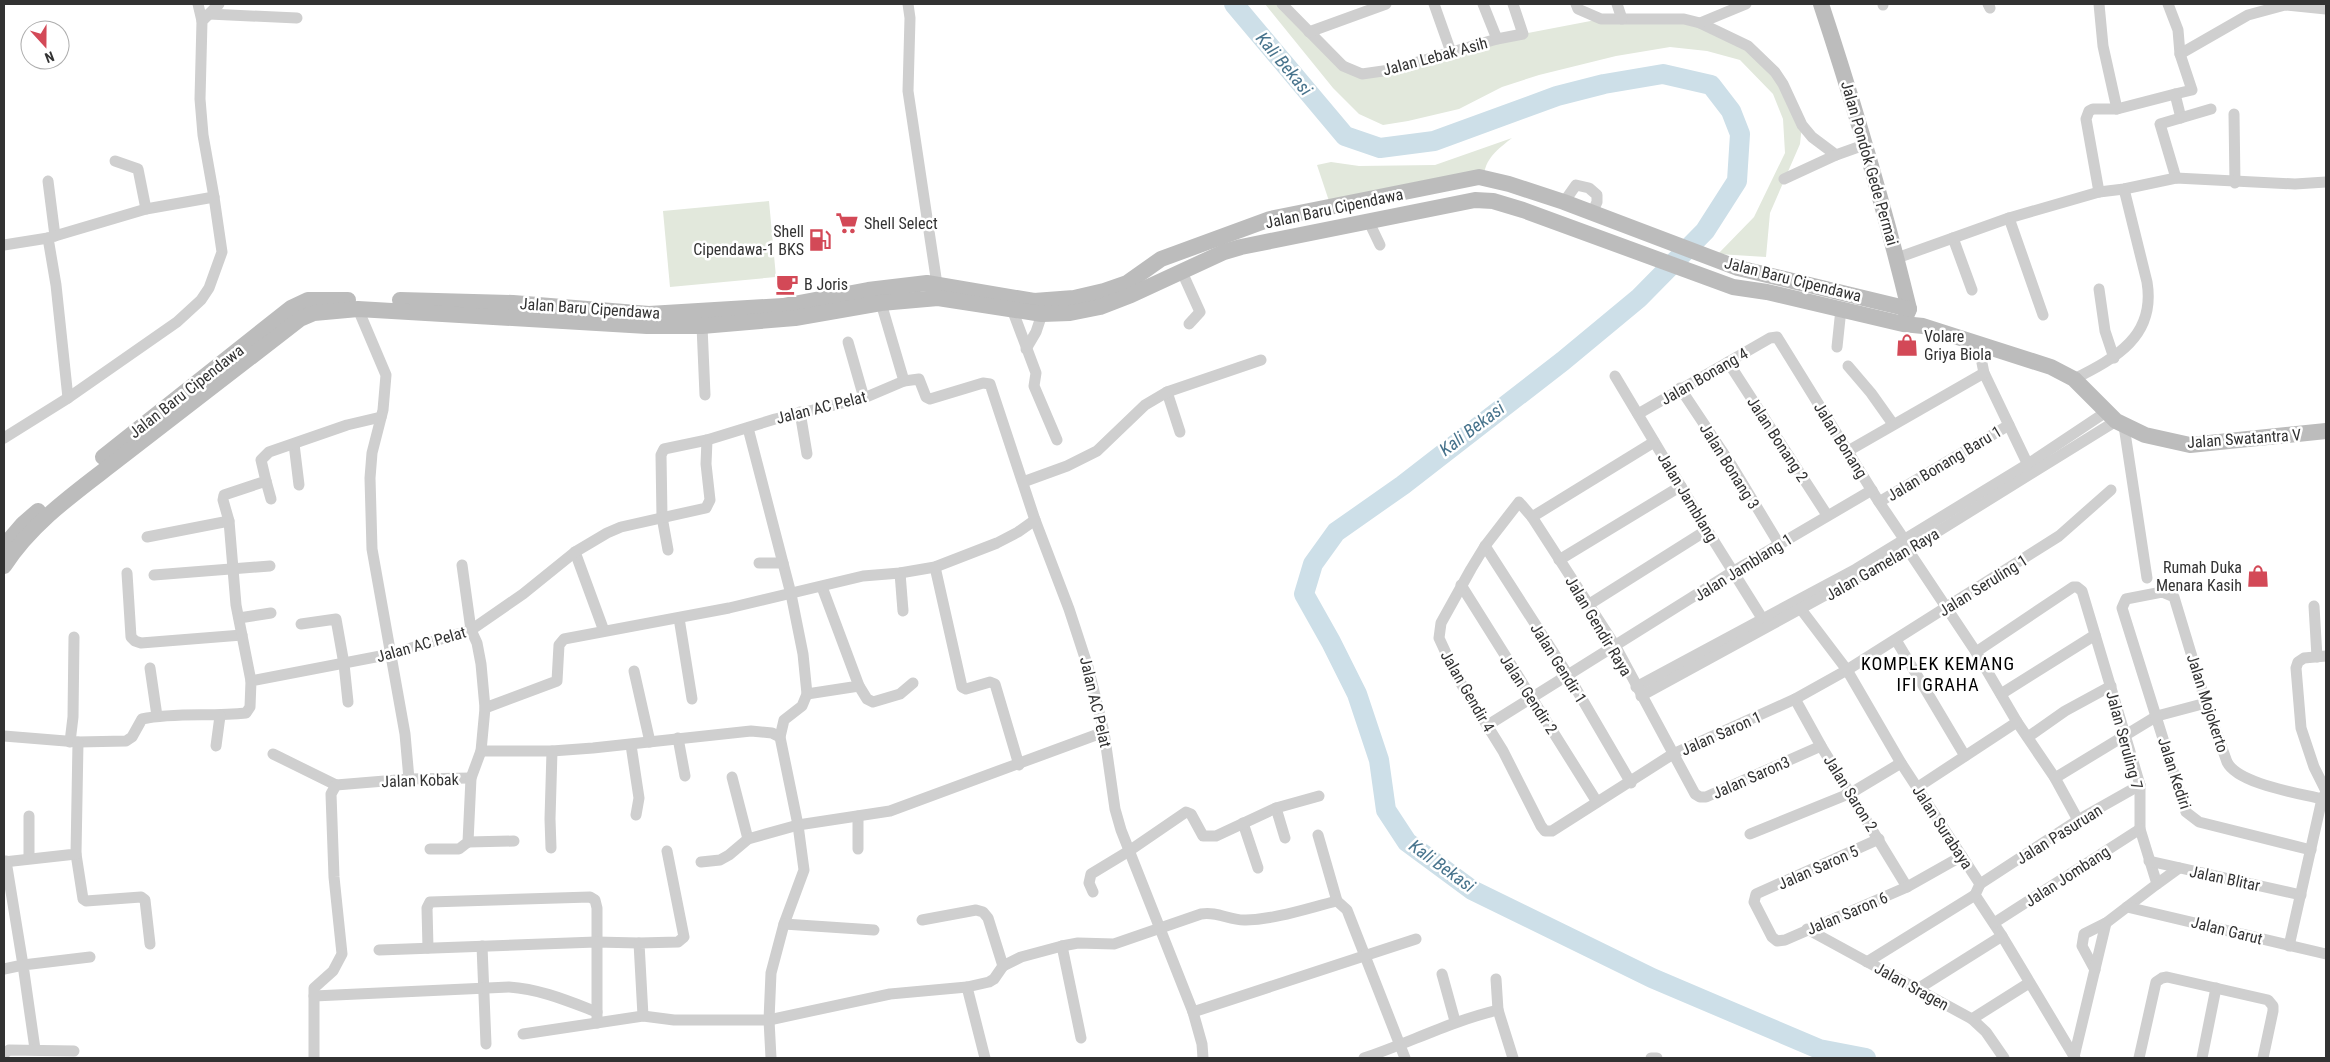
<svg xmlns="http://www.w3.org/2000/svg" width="2330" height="1062" viewBox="0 0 2330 1062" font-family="'Roboto Condensed',sans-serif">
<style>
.green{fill:#e2e8dc}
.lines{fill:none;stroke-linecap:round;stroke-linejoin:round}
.river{stroke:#cddfe8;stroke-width:20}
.street{stroke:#cfcfcf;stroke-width:11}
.secondary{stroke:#bcbcbc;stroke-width:16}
.labels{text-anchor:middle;stroke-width:5;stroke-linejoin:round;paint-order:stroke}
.street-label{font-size:16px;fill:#323232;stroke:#fff}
.poi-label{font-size:16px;fill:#323232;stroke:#fff;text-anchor:start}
.water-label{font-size:18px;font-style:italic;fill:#47738c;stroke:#fff}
.neighbourhood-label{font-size:18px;letter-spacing:1px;fill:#000;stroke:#fff}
</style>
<rect width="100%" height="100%" fill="#fff"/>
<g class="green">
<polygon points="1265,4 1282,4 1309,32 1362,74 1523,34 1601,19 1684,19 1748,46 1775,72 1802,125 1800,144 1770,213 1766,257 1718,254 1754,217 1785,153 1783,119 1773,94 1740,60 1707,51 1670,47 1616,56 1539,75 1502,87 1459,109 1408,121 1383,125 1359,114 1333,88"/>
<path d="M 1512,138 C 1498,149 1484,159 1484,178 L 1331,207 L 1317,165 L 1331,162 L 1359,166 L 1435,165 Z"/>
<polygon points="769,201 776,277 670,287 663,211"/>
</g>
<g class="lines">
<polyline class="river" points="1234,4 1345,136 1380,148 1434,141 1557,96 1604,84 1663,74 1711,85 1731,111 1740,134 1737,181 1705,231 1639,298 1563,361 1403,485 1336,532 1313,564 1304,594 1331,642 1357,694 1379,760 1386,810 1407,842 1472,890 1652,978 1819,1049 1866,1058"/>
<g class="street">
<polyline points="198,4 202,21"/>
<polyline points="908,4 910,18 908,91 938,291"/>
<polyline points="1282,4 1343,66 1362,74 1390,70 1497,39 1523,34 1513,4"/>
<polyline points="1434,4 1451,52"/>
<polyline points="1483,4 1497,39"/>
<polyline points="1576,4 1578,9 1601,19 1684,19 1700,23 1748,46 1775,72 1783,84 1802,125 1812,137 1836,155 1864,145"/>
<polyline points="1617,4 1622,19"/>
<polyline points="1883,4 1883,5"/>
<polyline points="1988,4 1990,8"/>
<polyline points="2099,4 2103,46 2117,109"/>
<polyline points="2168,4 2178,30 2180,54 2192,90 2175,94 2181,118"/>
<polyline points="209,14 297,18"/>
<polyline points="1700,23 1746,4"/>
<polyline points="1309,32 1386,4"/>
<polyline points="2180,54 2248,15 2285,5 2326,9"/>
<polyline points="2234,114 2235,183"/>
<polyline points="115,161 138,169 146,209"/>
<polyline points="2176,178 2160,124 2211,109"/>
<polyline points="1784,179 1836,155"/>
<polyline points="48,181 55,236"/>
<polyline points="2099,192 2086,119 2089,111 2093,109 2117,109 2175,94"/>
<polyline points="1564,202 1576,185 1589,188 1597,195 1597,202 1592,213"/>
<polyline points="2009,218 2043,315"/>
<polyline points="1369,222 1380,245"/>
<polyline points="48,238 56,285 68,398"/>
<polyline points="1953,238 1972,290"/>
<polyline points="4,245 48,238 146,209 214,197"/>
<polyline points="1897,258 2009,218 2099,192 2124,189 2176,178 2295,184 2326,182"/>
<polyline points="1182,272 1200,312 1189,324"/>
<polyline points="2099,289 2105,331 2114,358"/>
<polyline points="881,303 904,381"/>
<polyline points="358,309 386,375 383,410 372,453 370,478 372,549 405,734 409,779"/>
<polyline points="1012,309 1036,373 1034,386 1057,440"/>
<polyline points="702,326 705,395"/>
<polyline points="848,342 864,398"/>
<polyline points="1837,347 1841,309"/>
<polyline points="1026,349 1036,332 1042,314"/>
<polyline points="1728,362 1827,515"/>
<polyline points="1982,363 1984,373 2030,469"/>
<polyline points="1848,366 1871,393 1893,424"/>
<polyline points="1615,376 1707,530 1762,618"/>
<path d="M 2074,379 C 2116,358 2156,336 2147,282 L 2124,189"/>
<polyline points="1680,388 1732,466 1779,544"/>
<polyline points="1167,392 1180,432"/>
<polyline points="800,412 807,454"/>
<polyline points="1638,414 1770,338 1777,337 1879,502 1904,539 1908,550 1976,652 2017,722 2055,778 2078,820"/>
<polyline points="2124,426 2147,578"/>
<polyline points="748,428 791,594 803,654 807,694 802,706 784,720 780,737 798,825 804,870 784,924 771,973 769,1020 771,1058"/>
<polyline points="4,438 68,398 177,322 201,300 209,288 222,252 214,197 203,135 200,99 202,21 219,4"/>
<polyline points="294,444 299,485"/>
<polyline points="1848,451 1984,373"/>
<polyline points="266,481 271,499"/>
<polyline points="1023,482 1067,466 1097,451 1145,405 1167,392 1261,360"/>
<polyline points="1879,502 2009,425"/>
<polyline points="1532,517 1654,442"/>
<polyline points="147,537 229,521"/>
<polyline points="1485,546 1568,675 1631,783"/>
<polyline points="668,550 662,517 661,455 664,449 707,440 775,419 864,398 904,381 919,379 926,397 930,399 983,383 990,384 1035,520 1069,609 1088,667 1104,732 1115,809 1121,830 1193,1012 1202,1044 1203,1058"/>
<polyline points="575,552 604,631"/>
<polyline points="1559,560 1681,486"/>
<polyline points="759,563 783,563"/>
<polyline points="935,567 962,687 966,689 990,682 995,684 1019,765"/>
<polyline points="127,573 131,637 135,641 141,643 242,635"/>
<polyline points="900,573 903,611"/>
<polyline points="154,575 270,566"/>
<polyline points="1461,585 1597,802"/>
<polyline points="1797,604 1847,670 1901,763 1980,884 1975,895 2002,936 2075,1058"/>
<polyline points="1588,605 1707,530"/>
<polyline points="2314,606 2317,657"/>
<polyline points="239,618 271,613"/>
<polyline points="679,618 692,699"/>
<polyline points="301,624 336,619 344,664 348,702"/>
<polyline points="1896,640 1965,756"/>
<polyline points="1976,652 2073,587 2077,587 2082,591 2140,785 2140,829 2157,884 2106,923 2084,934 2082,946 2095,970"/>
<polyline points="2326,656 2304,658 2298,662 2296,668 2301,728 2314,767 2326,791"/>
<polyline points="150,668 157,716"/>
<polyline points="634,671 650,742"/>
<polyline points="251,681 236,605 229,521 223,500 224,495 266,481 261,460 269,452 347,425 381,417"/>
<polyline points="859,686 867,699 873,702 900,694 913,683"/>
<polyline points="1636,687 1856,569 2028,464 2106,412"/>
<polyline points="807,694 859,686 822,587"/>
<polyline points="2001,694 2095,635"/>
<polyline points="1641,696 1908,550 2116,421"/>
<polyline points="1795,699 1821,746 1907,887"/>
<polyline points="485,708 557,681 559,645 564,639 729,608 863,576 900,573 935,567 997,543 1018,532 1035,520"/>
<polyline points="1488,725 1734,571 1872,490"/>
<path d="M 4,736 L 78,742 L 126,741 L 132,737 L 142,719 C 176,712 211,717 246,713 L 250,707 L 251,681 L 391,654 L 471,630 L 523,594 L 575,552 L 607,533 L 621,527 L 706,508 L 710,500 L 706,464 L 707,440"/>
<polyline points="2028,737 2065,711 2111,686"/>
<polyline points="678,738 685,776"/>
<polyline points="70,742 73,717 74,637"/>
<polyline points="631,745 639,798 636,815"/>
<polyline points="216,746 220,716"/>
<polyline points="1821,746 1706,797 1700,797 1695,794 1616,647 1532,517 1519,502 1485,546 1471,569 1441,623 1439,638 1457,677 1503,751 1541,826 1545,831 1552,831 1673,754 1795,699 1847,670 2059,536 2111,490"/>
<polyline points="481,751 552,751 593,748 751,731 772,733 780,737"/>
<polyline points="273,754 336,785"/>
<polyline points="732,777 748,839"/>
<polyline points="2055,778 2157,716 2206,703"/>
<polyline points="336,785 409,779 471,778"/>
<polyline points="1918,787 2017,722"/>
<polyline points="1276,808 1285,838"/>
<polyline points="29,816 29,858"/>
<polyline points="1243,823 1258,868"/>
<polyline points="1750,834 1851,793 1901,763"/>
<polyline points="1318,835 1337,901 1347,910 1405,1058"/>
<polyline points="1879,839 1756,894 1754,902 1772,937 1777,941 1785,940 1907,887 1962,856"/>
<polyline points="468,842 514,841"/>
<polyline points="551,848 550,819 552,751"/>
<polyline points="430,849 459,849 468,842 471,778 481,751 485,708 481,664 477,643 471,630 462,565"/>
<polyline points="858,849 858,816"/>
<path d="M 2311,850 L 2199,822 L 2186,812 L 2122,608 L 2126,599 L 2162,592 L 2174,597 L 2206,703 L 2227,762 C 2238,784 2298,793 2322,799"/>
<polyline points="76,854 83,899 86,901 141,897 145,900 150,944"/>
<polyline points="2149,861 2301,895"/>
<polyline points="4,862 76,854 78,742"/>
<polyline points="701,862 720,860 729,855 748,839 798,825 890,811 1104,732"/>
<polyline points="1980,884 2078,820 2140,785"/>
<polyline points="2157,884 2179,868"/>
<polyline points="1093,892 1089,883 1091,874 1129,851 1186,812 1191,814 1203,836 1216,836 1276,808 1319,796"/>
<polyline points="2127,907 2326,954"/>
<path d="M 922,920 L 976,910 L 983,912 L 988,918 L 1003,966 L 1021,957 L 1062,946 L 1078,943 L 1114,944 L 1201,914 C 1218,911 1230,921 1246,920 C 1277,919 1308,908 1337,901"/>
<polyline points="1994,923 2140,829"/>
<polyline points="784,924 874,930"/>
<polyline points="1807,929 1972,1019 1986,1032 2004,1058"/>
<polyline points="482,946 486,1044"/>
<polyline points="1062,946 1081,1038"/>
<polyline points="2289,946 2322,799 2325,794"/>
<polyline points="428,948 427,908 430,902 590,897 595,900 597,908 597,1023"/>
<polyline points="379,950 596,942 639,943"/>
<polyline points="1867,962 1975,895"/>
<polyline points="4,969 23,965 6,861"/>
<polyline points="1442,974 1455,1021"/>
<polyline points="1496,979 1498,1010"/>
<polyline points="967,987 985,1058"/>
<polyline points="1916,990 2002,936"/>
<path d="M 314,996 L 509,987 C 540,989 568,1001 597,1012"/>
<polyline points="1193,1012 1416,939"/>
<polyline points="643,1016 639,943 678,942 684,937 667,851"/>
<polyline points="1972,1019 2029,983"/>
<polyline points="523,1034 643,1016 674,1020 769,1020 890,994 967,987 989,982 994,979 1003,966"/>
<polyline points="35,1049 23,965 90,957"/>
<polyline points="4,1054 9,1050 74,1051"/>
<polyline points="2074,1057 2106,923"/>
<polyline points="314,1058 314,988 333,971 342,954 334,877 331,794 336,785"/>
<path d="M 1364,1058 C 1409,1043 1451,1021 1498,1010 L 1513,1058"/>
<polyline points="1651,1058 1657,1058"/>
<polyline points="2139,1058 2156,982 2162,978 2167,977 2268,1000 2273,1006 2273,1011 2263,1058"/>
<polyline points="2202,1058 2216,988"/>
</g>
<g class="secondary">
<path d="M 1821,4 C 1854,104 1884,206 1909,309 L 1906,316"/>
<polyline points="400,300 513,303 649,314 783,306 868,290 927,283 1034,301 1074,298 1104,291 1127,283 1161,259 1270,219 1479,177 1509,184 1564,202 1738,268 1909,309"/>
<polyline points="103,457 291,308 308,300 348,300"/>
<polyline points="4,546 23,524 38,511"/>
<path d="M 4,566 C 33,521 79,490 120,458 C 180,411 240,365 300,319 L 314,313 L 358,309 L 647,326 L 702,326 L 795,318 L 881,303 L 938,298 L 1042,314 L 1070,313 L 1100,307 L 1131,295 L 1224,252 L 1241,247 L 1475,200 L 1493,201 L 1523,210 L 1733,287 L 1767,292 L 1903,324 L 1923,326 L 2051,367 L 2074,379 L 2116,421 L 2145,435 L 2190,445 L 2326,431"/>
</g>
</g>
<defs>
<symbol id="supermarket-bare" viewBox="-9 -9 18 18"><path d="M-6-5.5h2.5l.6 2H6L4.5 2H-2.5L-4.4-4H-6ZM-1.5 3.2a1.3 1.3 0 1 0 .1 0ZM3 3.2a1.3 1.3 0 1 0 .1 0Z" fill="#d34957" stroke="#fff" stroke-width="2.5" paint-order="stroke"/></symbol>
<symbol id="fuel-bare" viewBox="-9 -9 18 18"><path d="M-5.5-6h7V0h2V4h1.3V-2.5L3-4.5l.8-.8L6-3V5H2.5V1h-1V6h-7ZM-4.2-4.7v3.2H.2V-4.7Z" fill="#d34957" stroke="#fff" stroke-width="2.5" paint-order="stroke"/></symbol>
<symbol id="cafe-bare" viewBox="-9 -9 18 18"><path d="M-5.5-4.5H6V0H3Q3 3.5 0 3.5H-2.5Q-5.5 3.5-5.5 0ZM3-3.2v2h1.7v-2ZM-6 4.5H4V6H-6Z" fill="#d34957" stroke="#fff" stroke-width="2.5" paint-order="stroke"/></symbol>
<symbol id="shop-bare" viewBox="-9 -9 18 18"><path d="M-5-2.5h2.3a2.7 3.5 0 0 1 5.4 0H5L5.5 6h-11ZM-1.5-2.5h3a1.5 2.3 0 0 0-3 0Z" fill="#d34957" stroke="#fff" stroke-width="2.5" paint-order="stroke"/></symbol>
</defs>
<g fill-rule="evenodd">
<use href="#supermarket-bare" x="831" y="207" width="32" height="32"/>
<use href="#fuel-bare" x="804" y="224" width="32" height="32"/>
<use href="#cafe-bare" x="771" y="268" width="32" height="32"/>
<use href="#shop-bare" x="1891" y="329" width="32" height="32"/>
<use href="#shop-bare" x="2242" y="560" width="32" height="32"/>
</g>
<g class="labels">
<g class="street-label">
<text transform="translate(1435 56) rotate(-15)" y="6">Jalan Lebak Asih</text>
<text transform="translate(1870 163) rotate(74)" y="6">Jalan Pondok Gede Permai</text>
<text transform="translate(1334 208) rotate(-12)" y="6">Jalan Baru Cipendawa</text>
<text transform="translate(1793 279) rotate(14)" y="6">Jalan Baru Cipendawa</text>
<text transform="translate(590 308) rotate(4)" y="6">Jalan Baru Cipendawa</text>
<text transform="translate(1704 376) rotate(-30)" y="6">Jalan Bonang 4</text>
<text transform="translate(186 391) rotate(-38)" y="6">Jalan Baru Cipendawa</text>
<text transform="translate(821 407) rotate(-14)" y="6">Jalan AC Pelat</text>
<text transform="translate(2244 438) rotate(-4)" y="6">Jalan Swatantra V</text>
<text transform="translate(1778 439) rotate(57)" y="6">Jalan Bonang 2</text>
<text transform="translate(1841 440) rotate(58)" y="6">Jalan Bonang</text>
<text transform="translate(1944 463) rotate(-31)" y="6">Jalan Bonang Baru 1</text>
<text transform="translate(1730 466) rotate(58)" y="6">Jalan Bonang 3</text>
<text transform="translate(1688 497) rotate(59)" y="6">Jalan Jamblang</text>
<text transform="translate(1882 564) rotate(-30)" y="6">Jalan Gamelan Raya</text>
<text transform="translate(1743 567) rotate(-32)" y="6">Jalan Jamblang 1</text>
<text transform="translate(1983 585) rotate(-32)" y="6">Jalan Seruling 1</text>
<text transform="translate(1599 626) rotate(59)" y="6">Jalan Gendir Raya</text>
<text transform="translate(421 644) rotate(-16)" y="6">Jalan AC Pelat</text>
<text transform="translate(1559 663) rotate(58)" y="6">Jalan Gendir 1</text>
<text transform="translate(1468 691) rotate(60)" y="6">Jalan Gendir 4</text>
<text transform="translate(1529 694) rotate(57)" y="6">Jalan Gendir 2</text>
<text transform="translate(1096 702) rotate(77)" y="6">Jalan AC Pelat</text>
<text transform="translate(2208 703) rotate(72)" y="6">Jalan Mojokerto</text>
<text transform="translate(1721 733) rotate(-24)" y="6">Jalan Saron 1</text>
<text transform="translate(2125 740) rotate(75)" y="6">Jalan Seruling 7</text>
<text transform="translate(2175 773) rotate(72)" y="6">Jalan Kediri</text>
<text transform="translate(1751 777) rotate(-24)" y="6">Jalan Saron3</text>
<text transform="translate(420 780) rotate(-2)" y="6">Jalan Kobak</text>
<text transform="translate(1851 793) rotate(58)" y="6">Jalan Saron 2</text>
<text transform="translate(1943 827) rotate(57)" y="6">Jalan Surabaya</text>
<text transform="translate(2059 834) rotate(-32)" y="6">Jalan Pasuruan</text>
<text transform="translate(1818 867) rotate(-24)" y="6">Jalan Saron 5</text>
<text transform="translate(2067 876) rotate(-33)" y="6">Jalan Jombang</text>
<text transform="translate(2225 878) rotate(12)" y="6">Jalan Blitar</text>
<text transform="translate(1847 913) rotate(-23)" y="6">Jalan Saron 6</text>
<text transform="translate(2227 930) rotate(14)" y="6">Jalan Garut</text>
<text transform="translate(1912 986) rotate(29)" y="6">Jalan Sragen</text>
</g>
<g class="poi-label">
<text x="864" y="229">Shell Select</text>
<text x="804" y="237" text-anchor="end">Shell<tspan x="804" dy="18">Cipendawa-1 BKS</tspan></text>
<text x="804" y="290">B Joris</text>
<text x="1924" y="342">Volare<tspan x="1924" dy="18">Griya Biola</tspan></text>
<text x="2242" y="573" text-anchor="end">Rumah Duka<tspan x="2242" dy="18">Menara Kasih</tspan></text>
</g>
<g class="water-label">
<text transform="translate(1284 64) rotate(50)" y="6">Kali Bekasi</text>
<text transform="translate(1472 429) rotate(-37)" y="6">Kali Bekasi</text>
<text transform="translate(1442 866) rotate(36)" y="6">Kali Bekasi</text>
</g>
<g class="neighbourhood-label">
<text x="1938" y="670">KOMPLEK KEMANG<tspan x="1938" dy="21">IFI GRAHA</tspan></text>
</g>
</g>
<rect width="2330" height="1062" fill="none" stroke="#323232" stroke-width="10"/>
<g transform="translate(45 45) rotate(159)"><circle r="24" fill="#ffffff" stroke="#adadad"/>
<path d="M0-4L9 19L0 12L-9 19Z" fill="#d34957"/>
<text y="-8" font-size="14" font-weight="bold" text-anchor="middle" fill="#323232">N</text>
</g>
</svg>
